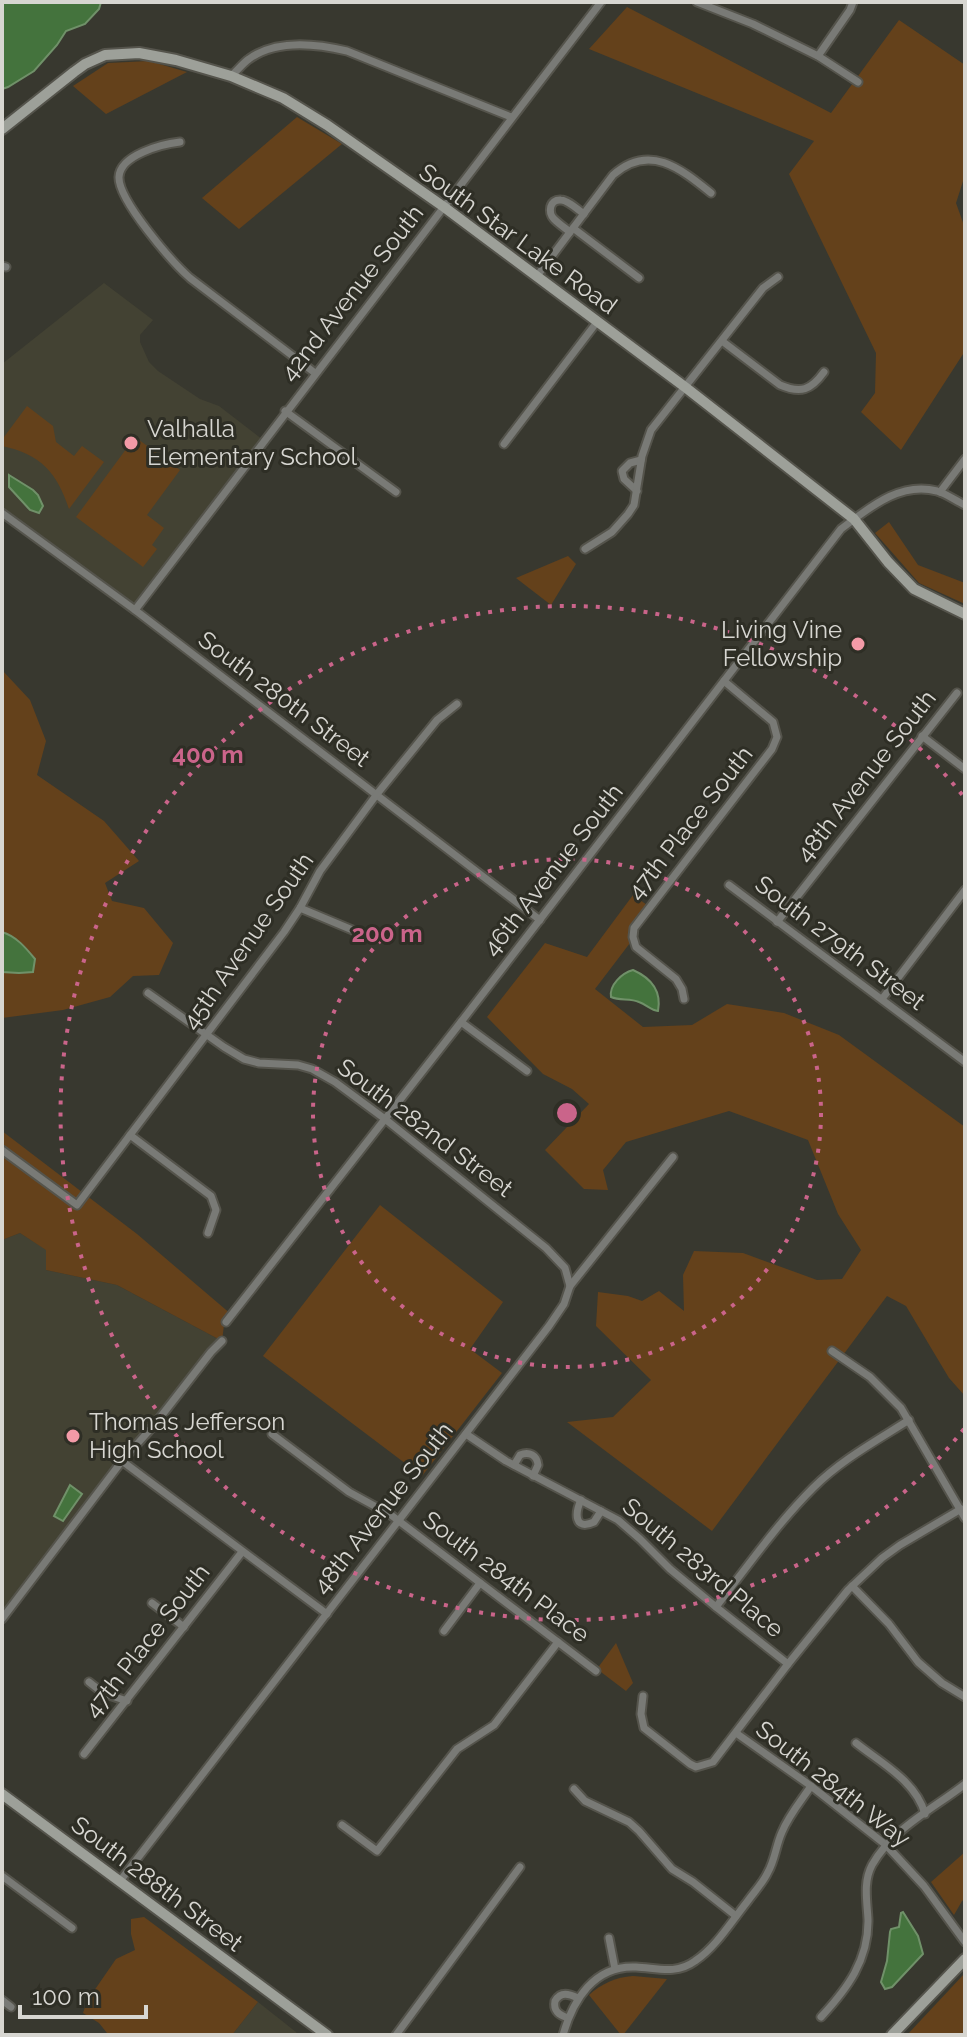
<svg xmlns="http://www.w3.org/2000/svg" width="967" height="2037" viewBox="0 0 967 2037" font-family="Raleway,sans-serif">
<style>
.built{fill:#434233}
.green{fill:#64411b}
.water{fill:#44733d;stroke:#709169;stroke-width:2}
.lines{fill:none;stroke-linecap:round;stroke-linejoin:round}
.street-casing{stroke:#55544c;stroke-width:11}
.secondary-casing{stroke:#55544c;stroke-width:14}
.street{stroke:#797a76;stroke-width:7}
.secondary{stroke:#9da099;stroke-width:10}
.ring{fill:none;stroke:#ca648a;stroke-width:4;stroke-dasharray:4 8}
.poi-dot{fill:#f39aa7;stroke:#2e2e25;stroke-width:3}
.labels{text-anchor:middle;stroke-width:6;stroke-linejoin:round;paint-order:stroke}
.street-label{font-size:24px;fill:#d7d6d1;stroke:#2e2e25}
.poi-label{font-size:24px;fill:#d7d6d1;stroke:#2e2e25;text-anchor:start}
.centre{fill:#ca648a;stroke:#2e2e25;stroke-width:4}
.ring-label{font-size:24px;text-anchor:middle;font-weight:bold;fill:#ca648a;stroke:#2e2e25;stroke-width:6;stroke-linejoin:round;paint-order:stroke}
</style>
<rect width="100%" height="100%" fill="#38382f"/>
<g class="built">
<polygon points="104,283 153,320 140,335 140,342 149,362 158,371 200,399 219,406 263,440 135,610 2,513 2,364"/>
<polygon points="20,1233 47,1250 46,1270 117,1285 222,1341 211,1352 2,1619 2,1240"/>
<polygon points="258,2002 296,2032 298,2035 232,2035"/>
</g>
<g class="green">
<polygon points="627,7 831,113 899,20 965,65 965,175 956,203 965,228 965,351 901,450 861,412 875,393 876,353 789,174 814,141 589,49"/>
<polygon points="149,61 187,72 106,114 73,86 108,63"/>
<polygon points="297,117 342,144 239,229 202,198"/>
<path d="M 27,406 L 53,426 L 56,442 L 74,456 L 82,446 L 104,462 L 69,509 C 57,473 41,454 2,446 L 4,437 Z"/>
<polygon points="135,437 180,470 147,515 164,528 152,545 157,549 143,567 76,517"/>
<polygon points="889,522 918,565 965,583 965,604 919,583 875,533"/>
<polygon points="568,556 576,564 551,605 516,578"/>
<polygon points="2,670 30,700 46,741 37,775 104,821 139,861 105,883 112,901 144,908 173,943 159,975 133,976 110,997 63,1010 2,1018 2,972 19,973 8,934 2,932"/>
<polygon points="633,895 647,905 631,927 630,943 595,989 643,1027 692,1025 727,1004 784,1013 839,1035 965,1127 965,1396 949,1378 906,1306 887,1296 712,1531 567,1422 613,1417 651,1380 596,1326 598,1292 628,1296 642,1301 659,1291 684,1311 683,1275 694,1251 743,1253 817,1280 842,1279 861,1250 838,1214 808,1140 729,1111 626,1142 603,1170 608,1190 584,1189 545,1150 589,1104 572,1089 543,1074 487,1017 545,943 587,957"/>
<polygon points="2,1131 137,1234 232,1315 224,1325 222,1341 117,1285 46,1270 46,1250 20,1233 2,1240"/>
<polygon points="380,1205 503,1302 470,1349 502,1373 422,1476 263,1356"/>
<polygon points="616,1643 633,1683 626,1691 597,1669"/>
<polygon points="965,1852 965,1899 962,1901 954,1915 931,1882"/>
<polygon points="144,1917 258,2002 232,2035 115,2035 107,2033 99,2023 83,2013 87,2001 116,1959 135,1950 131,1934 131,1919"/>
<polygon points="965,1973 965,2035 907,2035"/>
<path d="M 633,1976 L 667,1979 L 623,2035 L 621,2035 L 589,1995 C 601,1984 616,1977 633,1976 Z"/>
</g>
<g class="water">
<polygon points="2,2 101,2 99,9 85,24 66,31 57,45 34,71 8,87 2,89"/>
<polygon points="9,475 33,490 38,495 43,506 39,513 30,510 9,487"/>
<path d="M 2,932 C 16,936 26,948 35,959 L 33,972 L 19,973 L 2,972 Z"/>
<path d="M 633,970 C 651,978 662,990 658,1011 C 651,1010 647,1005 639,1002 C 630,998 620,1001 611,997 C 609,985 622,973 633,970 Z"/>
<polygon points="70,1485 82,1494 63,1521 54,1516"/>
<polygon points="903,1912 918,1936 923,1954 892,1987 885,1989 881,1982 887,1961 890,1932 891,1929 899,1927 901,1913"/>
</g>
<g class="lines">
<defs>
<g id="street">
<polyline points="697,2 753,24 818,56 858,82"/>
<polyline points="818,56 850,10 853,2"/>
<path d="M 231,76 C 237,71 243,63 249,59 C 276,39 318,44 347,51 L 511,117"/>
<path d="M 180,142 C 162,144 120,155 119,177 C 118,200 172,262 190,278 L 315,373"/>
<polyline points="573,228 639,278"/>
<path d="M 570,232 C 565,228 559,224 554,219 C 548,213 549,199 561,200 C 568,200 578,210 584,214"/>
<polyline points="2,266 6,267"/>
<path d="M 537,276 L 613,175 C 649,143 680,168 711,193"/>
<path d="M 722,341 L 780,385 C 801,394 811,390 824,372"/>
<polyline points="285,411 396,492"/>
<polyline points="504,444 597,322"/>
<polyline points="637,491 624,479 622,471 630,463 641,460"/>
<polyline points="940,492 965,459"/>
<polyline points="2,513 135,610 540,920"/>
<polyline points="585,549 612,532 628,514 634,505 642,456 651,430 763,288 778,277"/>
<polyline points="135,610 601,2"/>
<polyline points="922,736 965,769"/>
<polyline points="729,885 965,1062"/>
<polyline points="300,908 362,934"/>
<polyline points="777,922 957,693"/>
<polyline points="148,993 224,1047 244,1059 259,1063 298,1065 312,1069 335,1082 385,1119 546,1248 565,1268 570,1286"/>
<polyline points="684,999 682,989 676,979 636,947 633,937 634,928 772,749 777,737 773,722 724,681"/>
<polyline points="882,999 965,890"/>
<polyline points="461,1022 527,1071"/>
<polyline points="130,1135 211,1196 216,1210 208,1233"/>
<polyline points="2,1150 77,1205 284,932 300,908 320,871 377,794 437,720 457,704"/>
<path d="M 226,1322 L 461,1022 L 841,529 C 869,508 900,481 937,491 C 947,494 956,501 965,505"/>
<polyline points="832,1351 870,1377 901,1408 965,1518"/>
<polyline points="272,1434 349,1492 391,1515 596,1671"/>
<polyline points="466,1434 506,1461 618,1520 640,1539 670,1569 716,1607 788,1664"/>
<polyline points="122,1461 327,1614"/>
<path d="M 514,1465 L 520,1455 C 529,1451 537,1455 538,1465 L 533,1476"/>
<path d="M 581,1500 C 575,1513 574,1531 594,1522 L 601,1511"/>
<polyline points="852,1586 889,1624 918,1662 942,1683 965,1697"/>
<polyline points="152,1603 184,1627"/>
<path d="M 716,1607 C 747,1567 777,1524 813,1488 C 841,1460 876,1441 909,1420"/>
<polyline points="2,1619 122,1461 155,1424 211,1352 222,1341"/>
<polyline points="444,1631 480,1583"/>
<polyline points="89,1682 103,1693 127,1701"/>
<polyline points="643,1696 641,1714 644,1728 690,1764 696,1767 713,1762 788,1664 848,1590 882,1558 900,1545 961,1509"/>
<polyline points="736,1733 811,1786 886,1845 924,1886 965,1942"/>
<path d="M 856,1743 C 881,1763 916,1781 925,1814"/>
<polyline points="84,1754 242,1552"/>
<polyline points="574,1789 585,1801 629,1822 639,1831 672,1869 693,1882 736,1916"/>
<polyline points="342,1825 377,1851 457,1749 494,1725 558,1642"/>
<polyline points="2,1876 72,1928"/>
<polyline points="120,1881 549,1326 564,1304 570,1286 673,1157"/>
<polyline points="609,1938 615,1969"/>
<polyline points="2,2000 11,2007"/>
<path d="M 821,2017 C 847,1989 869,1960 868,1919 C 867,1901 863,1882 872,1865 C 893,1828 933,1809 965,1784"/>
<path d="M 568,2018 C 559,2015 553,2011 555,2001 C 561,1991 569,1994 578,1998"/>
<polyline points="396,2035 520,1867"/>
<path d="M 563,2035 C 573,2000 594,1965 636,1967 C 657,1968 676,1975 695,1961 C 716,1947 731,1922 747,1902 C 754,1892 763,1883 768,1872 C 775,1860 776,1845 782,1832 C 789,1815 801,1801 811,1786"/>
</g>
<g id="secondary">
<polyline points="2,129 74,72 85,64 105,55 139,53 176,60 231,76 283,98 327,125 444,207 685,387 854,519 888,562 914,589 965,614"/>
<polyline points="2,1794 327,2035"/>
<polyline points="892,2035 965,1959"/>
</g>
</defs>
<use href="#street" class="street-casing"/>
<use href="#secondary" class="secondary-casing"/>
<use href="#street" class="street"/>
<use href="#secondary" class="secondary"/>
</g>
<g class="ring">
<circle cx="567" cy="1113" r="254"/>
<path d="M964 1429A507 507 0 1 1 964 797"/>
</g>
<g class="poi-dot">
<circle cx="131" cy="443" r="8"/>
<circle cx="858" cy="644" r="8"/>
<circle cx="73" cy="1436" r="8"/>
</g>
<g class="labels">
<g class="street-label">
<text transform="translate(518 239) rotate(36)" y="8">South Star Lake Road</text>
<text transform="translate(352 293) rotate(-52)" y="8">42nd Avenue South</text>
<text transform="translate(284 699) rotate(37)" y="8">South 280th Street</text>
<text transform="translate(866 776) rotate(-52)" y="8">48th Avenue South</text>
<text transform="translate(690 823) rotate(-52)" y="8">47th Place South</text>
<text transform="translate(553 870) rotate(-52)" y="8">46th Avenue South</text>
<text transform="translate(248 941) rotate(-55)" y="8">45th Avenue South</text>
<text transform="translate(840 943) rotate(37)" y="8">South 279th Street</text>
<text transform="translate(425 1128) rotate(37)" y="8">South 282nd Street</text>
<text transform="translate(383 1508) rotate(-52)" y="8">48th Avenue South</text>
<text transform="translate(703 1568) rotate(40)" y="8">South 283rd Place</text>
<text transform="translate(506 1577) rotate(37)" y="8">South 284th Place</text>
<text transform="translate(147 1641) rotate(-52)" y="8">47th Place South</text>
<text transform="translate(833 1784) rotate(38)" y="8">South 284th Way</text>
<text transform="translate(157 1884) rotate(37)" y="8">South 288th Street</text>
</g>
<g class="poi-label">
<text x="147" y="437">Valhalla<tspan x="147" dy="28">Elementary School</tspan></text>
<text x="842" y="638" text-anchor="end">Living Vine<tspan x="842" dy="28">Fellowship</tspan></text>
<text x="89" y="1430">Thomas Jefferson<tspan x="89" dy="28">High School</tspan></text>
</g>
</g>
<circle cx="567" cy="1113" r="12" class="centre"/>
<g class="ring-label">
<text x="208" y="763">400 m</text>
<text x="387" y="942">200 m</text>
</g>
<rect width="967" height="2037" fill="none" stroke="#d7d6d1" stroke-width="8"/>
<path d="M20 2005v12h126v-12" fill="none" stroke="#d7d6d1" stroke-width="4"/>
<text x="32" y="2005" font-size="24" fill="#d7d6d1" stroke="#2e2e25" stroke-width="6" paint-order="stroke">100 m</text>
</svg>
